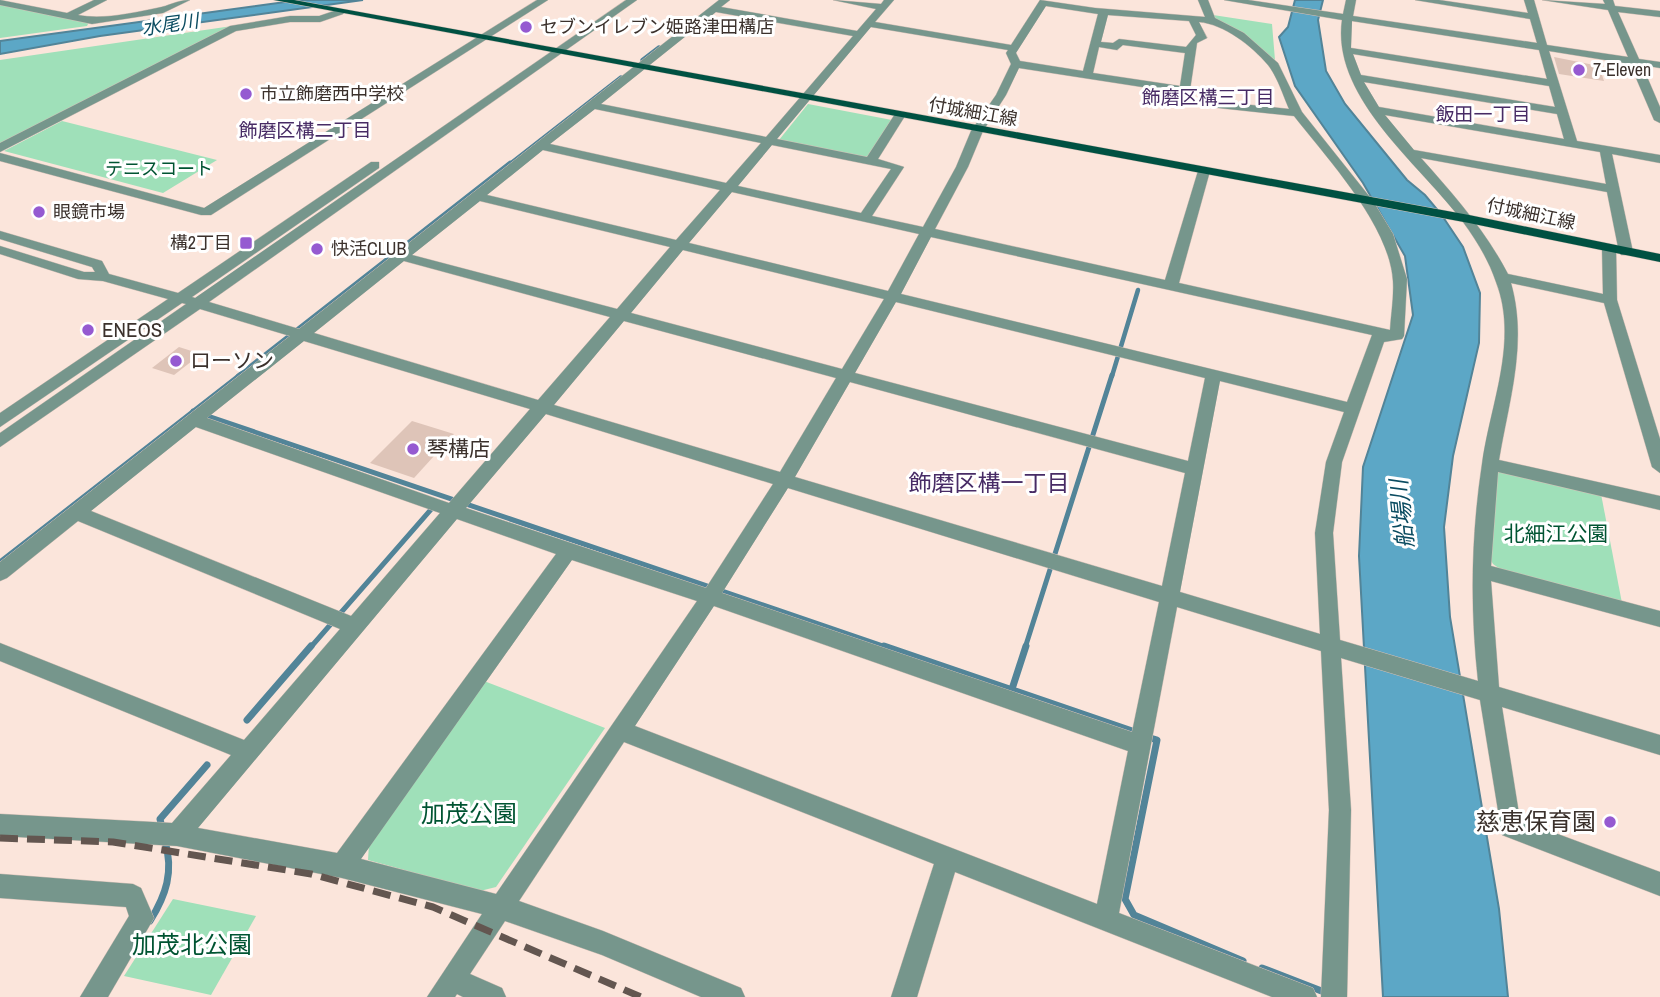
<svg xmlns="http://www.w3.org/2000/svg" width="1660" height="997" viewBox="0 0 1660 997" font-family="'Archivo Narrow','Noto Sans JP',sans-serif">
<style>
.green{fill:#9fe0b9}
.water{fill:#5ca7c6;stroke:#528498;stroke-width:2}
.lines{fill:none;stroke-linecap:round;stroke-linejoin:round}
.stream-far3{stroke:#528498;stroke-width:3.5}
.stream-far2{stroke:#528498;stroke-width:4.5}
.stream-far1{stroke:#528498;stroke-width:5}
.stream{stroke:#528498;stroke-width:7}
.building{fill:#dec4b8}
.minor-casing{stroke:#d5c1b8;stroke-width:1}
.major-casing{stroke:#d5c1b8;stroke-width:1}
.minor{fill:#76968c;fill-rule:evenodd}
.major{fill:#005142;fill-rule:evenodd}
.rail{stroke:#635650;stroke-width:7;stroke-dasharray:18 9;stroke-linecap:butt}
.poi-dot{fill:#955ad1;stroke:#fff;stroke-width:2.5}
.labels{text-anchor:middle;stroke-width:6;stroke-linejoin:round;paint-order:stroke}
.far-poi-label{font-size:18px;fill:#3b312c;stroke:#fff;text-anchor:start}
.far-street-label{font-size:18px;fill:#3b312c;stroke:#fff}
.far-park-label{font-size:18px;fill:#005432;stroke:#fff}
.far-water-label{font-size:19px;font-style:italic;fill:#0b4c61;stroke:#fff}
.far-neighbourhood-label{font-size:19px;fill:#472b65;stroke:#fff}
.poi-label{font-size:21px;fill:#3b312c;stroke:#fff;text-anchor:start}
.park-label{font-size:21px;fill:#005432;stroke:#fff}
.neighbourhood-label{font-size:23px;fill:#472b65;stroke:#fff}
.water-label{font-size:23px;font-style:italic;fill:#0b4c61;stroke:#fff}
.near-park-label{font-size:24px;fill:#005432;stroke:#fff}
.near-poi-label{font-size:24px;fill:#3b312c;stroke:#fff;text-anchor:end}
</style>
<rect width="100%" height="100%" fill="#fbe5db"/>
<g class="green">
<polygon points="0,4 89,22 87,26 0,38"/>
<polygon points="1213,15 1272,24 1275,60 1242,33 1217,21"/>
<polygon points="232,26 0,145 0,60"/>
<polygon points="808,104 892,120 867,157 779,140"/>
<polygon points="62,121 217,160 163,193 4,151"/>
<polygon points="1501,471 1601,494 1622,603 1500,569 1493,564 1488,555 1497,473"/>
<polygon points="484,681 605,728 496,887 480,891 368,860 369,844"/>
<polygon points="173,899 256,916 211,995 124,976"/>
</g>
<g class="water">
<polygon points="300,0 363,0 100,36 0,54 0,41"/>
<polygon points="1295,0 1323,0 1318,20 1326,71 1345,104 1407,180 1425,195 1441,214 1463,247 1480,293 1479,343 1453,456 1444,527 1450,617 1499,909 1508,997 1383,997 1359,556 1363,467 1413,315 1405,256 1363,183 1295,86 1279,37 1288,27"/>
</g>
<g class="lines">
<g class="stream-far3">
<polyline points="642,60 659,47"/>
<polyline points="508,165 621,77"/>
</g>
<g class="stream-far2">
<polyline points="238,376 510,163"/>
<polyline points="1112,376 1138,290"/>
</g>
<g class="stream-far1">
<polyline points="193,411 889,648"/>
<polyline points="0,562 240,375"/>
<polyline points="310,648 434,506"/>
<polyline points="1025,648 1112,375"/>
</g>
<g class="stream">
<polyline points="884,646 1138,733"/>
<polyline points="1012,689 1026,646"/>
<polyline points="247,720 311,646"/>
<polyline points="1147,737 1157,740 1125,899 1134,915 1243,961"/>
<polyline points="162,828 160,819 207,765"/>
<path d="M 150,921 C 166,895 174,872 165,841"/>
<polyline points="1262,968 1337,997"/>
</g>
</g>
<g class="building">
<polygon points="1554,57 1599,66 1604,81 1559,74"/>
<polygon points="179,347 201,354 174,375 152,368"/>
<polygon points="412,421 454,434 414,478 370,463"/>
</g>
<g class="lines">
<defs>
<g id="minor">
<path d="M 0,0 L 67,13 L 94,0 L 107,0 L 78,15 C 102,20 132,13 157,8 C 169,6 177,0 190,0 L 163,13 L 92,24 L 0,5 Z"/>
<polygon points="537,0 548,0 211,215 201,215 0,161 0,153 204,208"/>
<path d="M 626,0 L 637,0 L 209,302 L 299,329 L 719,0 L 730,0 L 721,7 L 857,31 L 876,9 L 833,0 L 881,4 L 884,0 L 894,0 L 875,22 L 1011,45 L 1040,0 L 1095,8 L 1205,17 L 1198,0 L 1208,0 L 1215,18 L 1244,33 L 1278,63 L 1302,112 L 1373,201 L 1393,234 L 1407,279 L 1404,336 L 1402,339 L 1384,342 L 1342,462 L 1333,533 L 1340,640 L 1478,681 C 1470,609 1471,536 1482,464 C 1490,405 1519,341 1496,282 C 1489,261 1477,241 1463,222 C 1421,165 1331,98 1342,20 L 1224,0 L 1248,0 L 1343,14 L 1346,0 L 1356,0 L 1353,16 L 1537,43 L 1530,19 L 1415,0 L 1439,0 L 1528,13 L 1524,0 L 1534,0 L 1547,45 L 1628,57 L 1608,10 L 1542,0 L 1605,4 L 1603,0 L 1613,0 L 1615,6 L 1660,11 L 1660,17 L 1618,12 L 1639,59 L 1660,62 L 1660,68 L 1642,65 L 1660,107 L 1660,123 L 1654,120 L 1630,64 L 1549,51 L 1577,141 L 1660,155 L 1660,163 L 1612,154 L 1633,252 L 1631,255 L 1621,255 L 1619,252 L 1607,192 L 1421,158 C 1454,195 1485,230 1508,274 L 1603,294 L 1602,248 L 1609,244 L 1616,248 L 1617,300 L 1660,439 L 1660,473 L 1652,467 L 1604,303 L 1511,283 C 1528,343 1509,400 1499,460 L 1660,496 L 1660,510 L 1498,472 L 1491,566 L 1660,611 L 1660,627 L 1491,581 L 1499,687 L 1660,735 L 1660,755 L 1502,707 L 1520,820 L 1660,872 L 1660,896 L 1502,835 L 1480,700 L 1341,658 L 1351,810 L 1347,997 L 1321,997 L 1329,810 L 1321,651 L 1177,607 L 1119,913 L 1313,988 L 1317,997 L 1272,997 L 955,872 L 917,997 L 891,997 L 934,864 L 624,742 L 519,901 L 603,931 L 741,988 L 745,997 L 701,997 L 602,955 L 505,921 L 470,974 L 502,988 L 506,997 L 463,997 L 457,994 L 455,997 L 427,997 L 482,914 L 342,878 L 177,846 L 0,836 L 0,814 L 172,823 L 231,755 L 0,661 L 0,643 L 244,740 L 340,629 L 78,521 L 7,578 L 0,581 L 0,562 L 290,336 L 200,309 L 0,447 L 0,433 L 186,304 L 182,303 L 0,427 L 0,413 L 168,299 L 103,281 L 78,279 L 0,254 L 0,246 L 84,272 L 95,272 L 92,267 L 0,239 L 0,231 L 102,261 L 109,274 L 178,293 L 371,162 L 379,162 L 379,168 L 192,297 L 195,298 ZM 1046,6 L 1098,14 L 1083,71 L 1020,61 L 1016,53 ZM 716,12 L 853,36 L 766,137 L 601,104 ZM 1108,15 L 1189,21 L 1196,35 L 1186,47 L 1119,39 L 1113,43 L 1101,42 ZM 1352,21 L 1539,50 L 1547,79 L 1351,48 ZM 1199,22 C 1224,24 1252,46 1268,65 C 1277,76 1283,95 1289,109 L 1196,99 L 1190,90 L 1197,43 L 1207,38 ZM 871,27 L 1008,50 L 1006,53 L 1011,64 L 996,95 L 971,131 L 956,167 L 923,227 L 872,216 L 904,167 L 878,159 L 905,116 L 903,114 L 895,114 L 867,157 L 777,139 ZM 1123,45 L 1185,53 L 1180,86 L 1093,73 L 1099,47 L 1117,50 ZM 1353,54 L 1549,86 L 1555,107 L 1361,75 ZM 1019,68 L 1181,93 L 1188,103 L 1200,106 L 1294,116 C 1327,158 1390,226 1393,281 C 1394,297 1391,314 1390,330 L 1179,283 L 1210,171 L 1204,167 L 1198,171 L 1165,280 L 935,229 L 968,167 L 983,131 L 1006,95 ZM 1364,82 L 1557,114 L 1564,139 L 1379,107 ZM 595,109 L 761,143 L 726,183 L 550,144 ZM 1385,115 L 1600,152 L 1606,184 L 1414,150 ZM 772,145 L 891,169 L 861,213 L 738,186 ZM 543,150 L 720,190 L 676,240 L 487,195 ZM 732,192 L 919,234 L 888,291 L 689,243 ZM 480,201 L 670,247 L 617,309 L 412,255 ZM 931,237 L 1372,335 L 1347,402 L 901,294 ZM 683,250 L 884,299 L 842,369 L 631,313 ZM 404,261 L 610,317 L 538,400 L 314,333 ZM 896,302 L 1205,378 L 1188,461 L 855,373 ZM 624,321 L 836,378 L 780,472 L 554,405 ZM 304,341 L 530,409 L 449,503 L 207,418 ZM 1220,381 L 1344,412 L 1326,462 L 1315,533 L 1320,634 L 1180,592 ZM 850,382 L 1185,473 L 1162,586 L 795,477 ZM 546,414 L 773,484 L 706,588 L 466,508 ZM 196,427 L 440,513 L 351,616 L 91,511 ZM 788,488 L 1159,602 L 1132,732 L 722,593 ZM 457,519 L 556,554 L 337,853 L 198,828 ZM 572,560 L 697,601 L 496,894 L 361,859 ZM 714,606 L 1128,751 L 1097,904 L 635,726 Z"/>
<polygon points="340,9 345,12 343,14 320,22 290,22 236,31 0,152 0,143 230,26 290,16 319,16"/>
<polygon points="0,874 133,884 141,888 154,918 108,997 80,997 129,916 126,907 0,898"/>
</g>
<polygon id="major" points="274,0 294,0 1469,215 1660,254 1660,262 1469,223"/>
</defs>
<use href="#minor" class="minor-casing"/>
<use href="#major" class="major-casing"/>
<use href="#minor" class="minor"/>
<use href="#major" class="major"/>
<polyline class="rail" points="0,838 113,842 311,874 433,907 641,997"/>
</g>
<g class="poi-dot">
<circle cx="526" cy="27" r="7"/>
<circle cx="1579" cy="70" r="7"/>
<circle cx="246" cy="94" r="7"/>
<circle cx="39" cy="212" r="7"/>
<rect x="239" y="236" width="14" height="14" rx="3.5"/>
<circle cx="317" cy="249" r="7"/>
<circle cx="88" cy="330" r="7"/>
<circle cx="176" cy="361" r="7"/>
<circle cx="413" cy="449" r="7"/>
<circle cx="1610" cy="822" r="7"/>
</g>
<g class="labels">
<g class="far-poi-label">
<text x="540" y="33">セブンイレブン姫路津田構店</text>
<text x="1593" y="76">7-Eleven</text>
<text x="260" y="100">市立飾磨西中学校</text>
<text x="53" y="218">眼鏡市場</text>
<text x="232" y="249" text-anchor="end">構2丁目</text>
<text x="331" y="255">快活CLUB</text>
</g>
<g class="far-street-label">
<text transform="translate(973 112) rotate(10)" y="6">付城細江線</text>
<text transform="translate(1531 214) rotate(12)" y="6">付城細江線</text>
</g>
<g class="far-park-label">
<text x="159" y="175">テニスコート</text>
</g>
<g class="far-water-label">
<text transform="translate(170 24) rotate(-8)" y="7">水尾川</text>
</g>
<g class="far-neighbourhood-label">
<text x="1208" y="104">飾磨区構三丁目</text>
<text x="1483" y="121">飯田一丁目</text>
<text x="305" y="137">飾磨区構二丁目</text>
</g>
<g class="poi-label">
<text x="102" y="337">ENEOS</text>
<text x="190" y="368">ローソン</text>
<text x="427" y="456">琴構店</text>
</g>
<g class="park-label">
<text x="1556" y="541">北細江公園</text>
</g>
<g class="neighbourhood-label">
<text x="989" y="491">飾磨区構一丁目</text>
</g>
<g class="water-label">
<text transform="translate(1402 514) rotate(-96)" y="8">船場川</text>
</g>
<g class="near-park-label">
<text x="469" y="822">加茂公園</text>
<text x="192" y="953">加茂北公園</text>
</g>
<g class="near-poi-label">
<text x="1596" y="830">慈恵保育園</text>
</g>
</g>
</svg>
